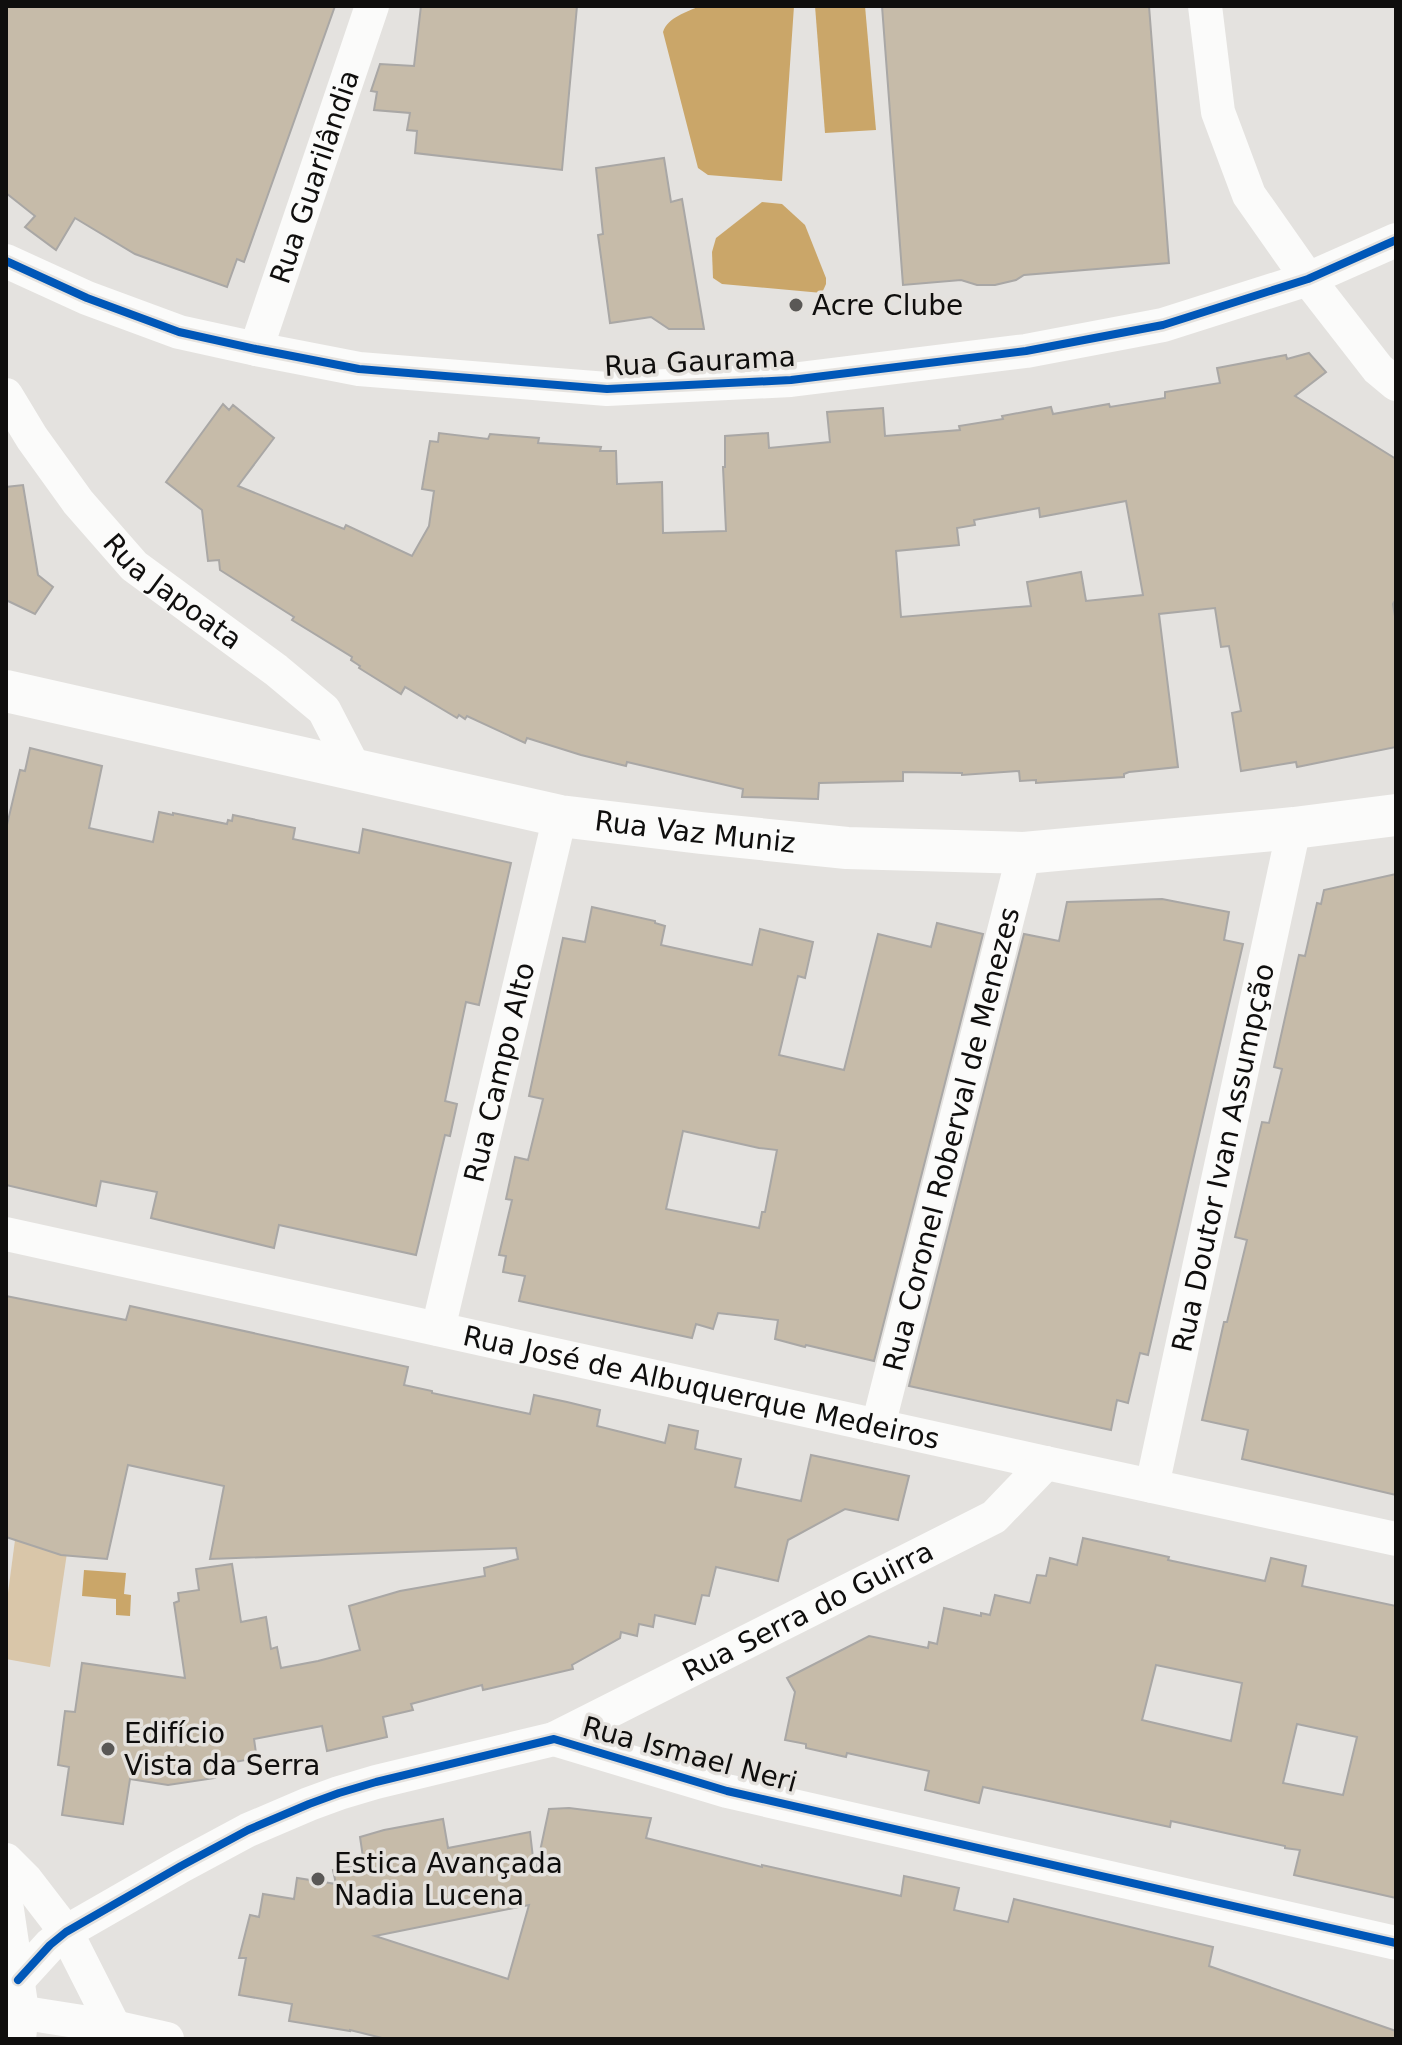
<svg xmlns="http://www.w3.org/2000/svg" width="1402" height="2045" viewBox="0 0 1402 2045" font-family="'DejaVu Sans',sans-serif">
<style>
.green{fill:#d9c6a9}
.water{fill:#caa669}
.building{fill:#c6bba9;stroke:#a9a7a5;stroke-width:2;fill-rule:evenodd}
.lines{fill:none;stroke-linecap:round;stroke-linejoin:round}
.minor{stroke:#fbfbfa;stroke-width:34}
.tertiary{stroke:#fbfbfa;stroke-width:42}
.cycleway-casing{stroke:#e5e2de;stroke-width:13}
.cycleway{stroke:#0057b8;stroke-width:8}
.poi-dot{fill:#5a5856;stroke:#e5e2de;stroke-width:3}
.labels{text-anchor:middle;stroke-width:7;stroke-linejoin:round;paint-order:stroke}
.street-label{font-size:28px;fill:#0f0e0d;stroke:#e5e2de}
.poi-label{font-size:28px;fill:#0f0e0d;stroke:#e5e2de;text-anchor:start}
</style>
<rect width="100%" height="100%" fill="#e4e2df"/>
<polygon class="green" points="15,1540 67,1553 50,1667 6,1659 6,1608"/>
<g class="water">
<path d="M 700,6 L 794,6 L 782,181 L 708,175 L 698,168 L 663,32 C 668,17 687,12 700,6 Z"/>
<polygon points="815,6 865,6 876,130 825,133"/>
<polygon points="762,202 782,204 805,225 826,278 826,284 822,293 722,284 713,278 712,252 716,238"/>
<polygon points="84,1570 126,1573 124,1594 131,1595 130,1616 116,1615 116,1599 82,1596"/>
</g>
<g class="building">
<polygon points="6,6 335,6 244,262 237,259 227,287 135,254 75,218 56,250 25,227 35,216 6,193"/>
<polygon points="421,6 577,6 562,170 415,153 417,131 407,130 410,113 374,110 377,92 371,91 380,64 414,66"/>
<polygon points="882,6 1149,6 1169,263 1024,275 1016,280 995,285 977,285 961,280 903,285"/>
<polygon points="664,158 671,202 682,199 704,329 669,329 651,317 610,323 598,235 603,234 596,168"/>
<path d="M 1309,353 L 1326,372 L 1295,396 L 1396,459 L 1396,599 L 1393,604 L 1396,622 L 1396,747 L 1297,767 L 1296,762 L 1241,771 L 1232,713 L 1241,711 L 1229,646 L 1221,647 L 1215,608 L 1159,614 L 1178,767 L 1129,772 L 1124,774 L 1124,777 L 1036,783 L 1036,780 L 1020,781 L 1019,771 L 962,775 L 962,773 L 903,772 L 903,781 L 819,783 L 818,799 L 742,797 L 743,789 L 627,762 L 626,766 L 581,755 L 527,738 L 525,743 L 467,716 L 465,719 L 459,715 L 457,718 L 405,687 L 401,694 L 359,668 L 360,666 L 351,660 L 352,657 L 292,620 L 294,617 L 220,570 L 219,560 L 208,561 L 202,510 L 166,482 L 223,404 L 229,410 L 233,405 L 274,438 L 238,486 L 344,529 L 346,525 L 412,556 L 429,526 L 434,491 L 422,489 L 430,441 L 438,442 L 439,433 L 488,439 L 490,434 L 539,438 L 538,443 L 601,447 L 600,451 L 616,451 L 617,484 L 662,482 L 663,533 L 726,531 L 723,467 L 725,467 L 725,436 L 768,433 L 769,448 L 830,442 L 827,412 L 883,408 L 885,436 L 960,430 L 959,426 L 1003,419 L 1002,416 L 1051,407 L 1053,414 L 1109,404 L 1110,407 L 1165,398 L 1165,392 L 1220,383 L 1217,368 L 1286,355 L 1287,359 ZM 1126,501 L 1143,595 L 1086,601 L 1081,572 L 1027,582 L 1031,606 L 901,617 L 896,551 L 959,545 L 957,528 L 975,525 L 974,520 L 1039,508 L 1040,517 Z"/>
<polygon points="23,485 38,575 53,587 35,614 6,600 6,487"/>
<polygon points="30,748 102,766 89,828 153,842 159,812 173,815 173,813 227,824 228,820 232,821 233,815 295,828 293,839 359,853 363,829 511,863 479,1005 466,1002 445,1101 457,1104 450,1136 445,1135 416,1255 279,1225 274,1248 151,1218 157,1192 101,1181 96,1206 6,1185 6,829 20,770 25,771"/>
<polygon points="1396,874 1396,1495 1242,1459 1248,1430 1202,1420 1224,1322 1227,1322 1247,1240 1235,1237 1262,1122 1269,1123 1282,1069 1274,1067 1299,955 1305,956 1317,903 1321,904 1324,890"/>
<polygon points="1162,899 1229,912 1224,940 1243,944 1148,1355 1140,1353 1128,1403 1117,1400 1111,1430 909,1386 1024,934 1059,941 1067,902"/>
<path d="M 592,907 L 655,921 L 655,923 L 665,926 L 661,945 L 752,965 L 760,929 L 813,942 L 805,978 L 798,976 L 779,1055 L 844,1070 L 878,934 L 931,947 L 937,923 L 983,934 L 874,1361 L 806,1345 L 805,1347 L 775,1339 L 778,1320 L 718,1313 L 713,1329 L 696,1324 L 692,1338 L 519,1301 L 525,1276 L 503,1272 L 506,1256 L 499,1255 L 512,1200 L 506,1199 L 515,1157 L 528,1160 L 543,1099 L 529,1096 L 563,938 L 585,942 ZM 683,1131 L 759,1148 L 777,1150 L 765,1212 L 762,1212 L 759,1228 L 666,1209 Z"/>
<polygon points="6,1296 126,1320 130,1306 408,1367 404,1385 432,1391 432,1393 530,1414 534,1395 567,1402 600,1410 597,1426 665,1443 669,1425 698,1431 695,1449 741,1459 735,1487 801,1501 811,1455 909,1476 898,1520 845,1509 788,1540 778,1581 716,1567 709,1596 702,1595 695,1624 655,1615 653,1627 639,1624 637,1636 621,1632 620,1638 572,1665 573,1669 483,1690 482,1685 411,1704 413,1710 383,1717 387,1737 327,1751 322,1726 254,1739 256,1753 250,1753 251,1759 213,1766 215,1778 168,1785 130,1779 123,1824 62,1815 69,1767 58,1765 65,1711 75,1712 82,1663 185,1678 174,1603 179,1601 178,1593 199,1590 196,1569 232,1564 241,1622 266,1617 271,1649 277,1647 281,1668 318,1661 360,1650 349,1606 400,1591 485,1576 484,1568 518,1559 516,1548 210,1559 224,1486 128,1465 107,1559 61,1555 6,1537"/>
<path d="M 1083,1538 L 1169,1557 L 1168,1560 L 1265,1581 L 1271,1558 L 1306,1566 L 1302,1586 L 1396,1606 L 1396,1898 L 1294,1875 L 1300,1850 L 1285,1848 L 1285,1846 L 1171,1821 L 1170,1827 L 983,1787 L 979,1803 L 925,1790 L 929,1771 L 847,1753 L 846,1757 L 806,1748 L 806,1744 L 785,1740 L 795,1692 L 787,1678 L 869,1636 L 928,1648 L 929,1642 L 937,1644 L 944,1608 L 981,1616 L 981,1613 L 990,1615 L 995,1595 L 1030,1603 L 1037,1575 L 1046,1576 L 1050,1558 L 1077,1565 ZM 1156,1665 L 1242,1683 L 1231,1741 L 1142,1720 ZM 1297,1724 L 1357,1737 L 1343,1795 L 1283,1783 Z"/>
<path d="M 569,1808 L 651,1818 L 646,1838 L 762,1867 L 762,1865 L 901,1896 L 904,1876 L 959,1888 L 954,1910 L 1008,1922 L 1014,1899 L 1213,1947 L 1209,1966 L 1396,2031 L 1396,2039 L 386,2039 L 350,2030 L 350,2031 L 289,2021 L 292,2004 L 239,1995 L 246,1958 L 239,1958 L 250,1915 L 259,1917 L 263,1894 L 294,1899 L 297,1878 L 336,1884 L 333,1870 L 364,1864 L 360,1837 L 384,1830 L 443,1819 L 448,1848 L 530,1832 L 535,1875 L 549,1809 ZM 529,1905 L 508,1979 L 375,1936 Z"/>
</g>
<g class="lines">
<g class="minor">
<polyline points="1205,6 1218,112 1249,195 1308,279 1378,369 1396,384"/>
<polyline points="6,261 87,298 179,332 256,349 359,369 607,389 791,380 1026,351 1163,325 1308,279 1396,240"/>
<path id="s1" d="M 256,349 L 372,6"/>
<path id="s2" d="M 6,395 L 32,438 L 78,502 L 134,566 L 276,670 L 324,710 L 355,770"/>
<path id="s3" d="M 6,1234 L 1046,1463 L 1396,1539"/>
<path id="s4" d="M 438,1329 L 560,816"/>
<path id="s5" d="M 878,1426 L 1024,853"/>
<path id="s6" d="M 1152,1486 L 1294,828"/>
<path id="s7" d="M 554,1739 L 994,1517 L 1046,1463"/>
<polyline points="6,1860 26,1880 66,1932 114,2027"/>
<polyline points="6,1903 22,2011 19,2039"/>
<polyline points="18,1980 50,1945 66,1932 181,1866 248,1830 309,1804 339,1793 376,1782 554,1739 727,1791 1396,1943"/>
<polyline points="6,2010 114,2027 167,2039"/>
</g>
<path class="tertiary" id="s8" d="M 6,691 L 560,816 L 701,833 L 847,848 L 1024,853 L 1294,828 L 1396,815"/>
<defs>
<g id="cycleway">
<polyline points="6,261 87,298 179,332 256,349 359,369 607,389 791,380 1026,351 1163,325 1308,279 1396,240"/>
<polyline points="18,1980 50,1945 66,1932 181,1866 248,1830 309,1804 339,1793 376,1782 554,1739 727,1791 1396,1943"/>
</g>
</defs>
<use href="#cycleway" class="cycleway-casing"/>
<use href="#cycleway" class="cycleway"/>
</g>
<g class="poi-dot">
<circle cx="796" cy="305" r="8"/>
<circle cx="108" cy="1749" r="8"/>
<circle cx="318" cy="1879" r="8"/>
</g>
<g class="labels">
<g class="street-label">
<text dy="10" stroke="none"><textPath href="#s1" startOffset="182">Rua Guarilândia</textPath></text>
<text transform="translate(700 361) rotate(-3)" y="10">Rua Gaurama</text>
<text dy="10" stroke="none"><textPath href="#s2" startOffset="260">Rua Japoata</textPath></text>
<text dy="10" stroke="none"><textPath href="#s8" startOffset="704">Rua Vaz Muniz</textPath></text>
<text dy="10" stroke="none"><textPath href="#s4" startOffset="264">Rua Campo Alto</textPath></text>
<text dy="10" stroke="none"><textPath href="#s5" startOffset="296">Rua Coronel Roberval de Menezes</textPath></text>
<text dy="10" stroke="none"><textPath href="#s6" startOffset="336">Rua Doutor Ivan Assumpção</textPath></text>
<text dy="10" stroke="none"><textPath href="#s3" startOffset="712">Rua José de Albuquerque Medeiros</textPath></text>
<text dy="10" stroke="none"><textPath href="#s7" startOffset="284">Rua Serra do Guirra</textPath></text>
<text transform="translate(690 1754) rotate(15)" y="10">Rua Ismael Neri</text>
</g>
<g class="poi-label">
<text x="812" y="315">Acre Clube</text>
<text x="124" y="1743">Edifício<tspan x="124" dy="32">Vista da Serra</tspan></text>
<text x="334" y="1873">Estica Avançada<tspan x="334" dy="32">Nadia Lucena</tspan></text>
</g>
</g>
<rect width="1402" height="2045" fill="none" stroke="#0f0e0d" stroke-width="16"/>
</svg>
